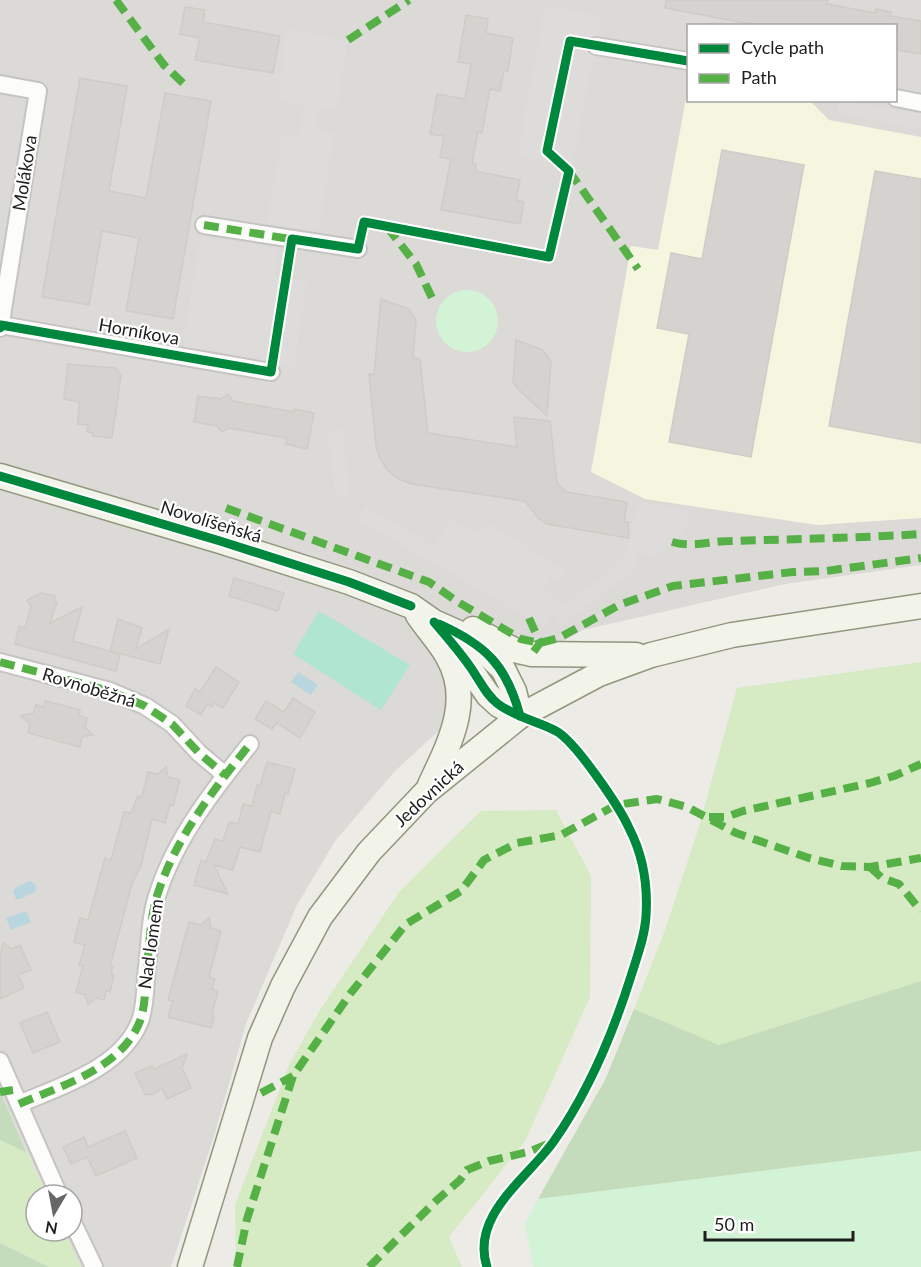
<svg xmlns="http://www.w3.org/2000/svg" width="921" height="1267" viewBox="0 0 921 1267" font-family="Lato,sans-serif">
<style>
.residential{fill:#dbdad7;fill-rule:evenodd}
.education{fill:#f5f6e0}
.grass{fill:#d6eac4}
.forest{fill:#c4dcbb}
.park{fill:#d3f3d6}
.pitch{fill:#b0e5d2}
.parking{fill:#dddcda}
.water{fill:#b8d5e0}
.building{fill:#d4d3cf;stroke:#cfccc7;stroke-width:1.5}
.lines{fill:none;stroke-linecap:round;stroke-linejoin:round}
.street-casing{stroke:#c5c4c2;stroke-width:20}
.secondary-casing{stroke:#92967e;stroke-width:27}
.street{stroke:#fcfcfb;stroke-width:16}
.secondary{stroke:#f2f3e9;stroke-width:24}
.quiet{stroke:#55b145;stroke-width:8;stroke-dasharray:15 8;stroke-linecap:butt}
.cycleway-casing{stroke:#fff;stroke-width:13}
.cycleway{stroke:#00873e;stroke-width:9}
.labels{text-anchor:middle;stroke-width:4.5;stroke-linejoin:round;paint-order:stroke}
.street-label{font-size:18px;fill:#1e1e1e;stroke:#fff}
</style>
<rect width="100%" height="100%" fill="#ecebe6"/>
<path class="residential" d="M 0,0 L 921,0 L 921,565 L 785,584 L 583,630 L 494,680 L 395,771 L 335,841 L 297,905 L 246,1024 L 214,1136 L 171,1267 L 81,1267 L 64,1231 L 72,1231 L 72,1195 L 47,1195 L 0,1092 ZM 688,26 L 896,26 L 896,100 L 688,100 Z"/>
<polygon class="education" points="688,88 688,100 806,101 810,101 829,120 921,137 921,518 817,525 645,499 591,472 631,246 658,250"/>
<g class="grass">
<polygon points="921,662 921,981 719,1045 634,1009 665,930 698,830 737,688"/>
<polygon points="556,810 591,876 590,997 525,1141 449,1237 462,1267 236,1267 235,1205 289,1065 320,1010 399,892 481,811"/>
<polygon points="0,1140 27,1153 47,1195 36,1195 36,1231 64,1231 81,1267 49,1267 0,1243"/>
</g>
<g class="forest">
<polygon points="921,981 921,1151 538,1199 606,1078 634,1009 719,1045"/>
<polygon points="0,1092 27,1153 0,1140"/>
<polygon points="0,1243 49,1267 0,1267"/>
</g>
<g class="park">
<circle cx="467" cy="321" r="31"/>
<polygon points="921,1151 921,1267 533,1267 525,1224 538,1199"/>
</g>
<polygon class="pitch" points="319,611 410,665 381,710 293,654"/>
<g class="parking">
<polygon points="545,6 601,16 573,165 517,156"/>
<polygon points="286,29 348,40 337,110 320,107 318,118 317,130 334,132 319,231 267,223 282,135 299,138 304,105 278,101"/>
<polygon points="839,101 921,114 921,129 837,114"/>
<polygon points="201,236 279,249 274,276 307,282 294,367 182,348"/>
<polygon points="343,429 350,494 335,495 328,431"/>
<polygon points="639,502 691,510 687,527 679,537 654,556 633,553 640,565 562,626 553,615 546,628 358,520 365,506 434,546 450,519 476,534 488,523 568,572 558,583 551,578 544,590 564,606 625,558"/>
</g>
<g class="water">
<polygon points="298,672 318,685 311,695 291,682"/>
<polygon points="30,881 36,885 35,892 20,899 16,899 13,891 15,888"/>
<polygon points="26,911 31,922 11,930 6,918"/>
</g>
<g class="building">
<polygon points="666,0 828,0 827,4 848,8 875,13 876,9 891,12 890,16 921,21 921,54 896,50 896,26 761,26 665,8"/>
<polygon points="185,7 205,10 203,22 280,36 273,73 195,60 200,38 180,34"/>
<polygon points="466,15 488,19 486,33 513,38 508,71 504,70 500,91 490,89 482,133 478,132 472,163 476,164 475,171 520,180 516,200 524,202 520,224 441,210 451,159 440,157 444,136 430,134 437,94 465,99 471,64 458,62"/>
<polygon points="80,78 127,86 109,191 146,198 165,93 211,101 173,319 126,311 139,238 102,231 89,305 42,297"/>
<polygon points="722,150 804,165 751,457 669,442 689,334 657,328 671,253 702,259"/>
<polygon points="875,171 921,179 921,443 829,426"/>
<polygon points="381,299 409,309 416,320 413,358 420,359 428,433 517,447 514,417 550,421 557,483 566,492 627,502 624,522 628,522 629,538 547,524 538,518 525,501 412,484 399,479 388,471 380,459 376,446 369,374 374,375"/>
<polygon points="516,340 543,350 551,361 547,416 517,388 513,382"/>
<polygon points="68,364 115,368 121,375 112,438 93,436 93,433 87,432 88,425 78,424 79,402 64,399"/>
<polygon points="228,394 233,401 293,412 294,409 314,413 307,449 286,444 287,438 228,428 222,432 217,426 194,422 198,396 221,399"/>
<polygon points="234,578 284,593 278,611 229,596"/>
<polygon points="41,593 55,596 54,601 57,602 50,623 82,607 73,641 120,654 116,671 15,644 19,626 25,628 31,606 27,600"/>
<polygon points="118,619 142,628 136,649 169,629 160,664 110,651"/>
<polygon points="216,667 239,682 223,708 214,703 212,707 207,704 201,715 186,706 195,689 200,692"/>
<polygon points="293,698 315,712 300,738 277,723 272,729 255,719 266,701 284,712"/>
<polygon points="46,701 80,710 79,716 87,718 85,727 93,735 82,737 80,747 28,733 30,724 21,716 33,713 36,705 44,707"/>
<polygon points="267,762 295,769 288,794 285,793 280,814 271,811 260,852 240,847 233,870 214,865 228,894 194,885 201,860 206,862 215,839 223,841 229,822 238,824 243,804 252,806 257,785 260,786"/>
<polygon points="166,767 168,777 180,780 173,806 170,805 165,823 152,819 141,866 132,884 110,966 113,966 111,974 114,975 110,992 106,991 104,1000 96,998 88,1005 85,995 76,992 83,966 79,965 85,945 74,942 80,918 88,920 105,858 111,860 124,812 131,813 138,796 142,797 148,772 158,774"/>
<polygon points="209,918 211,928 221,931 209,977 215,979 212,989 218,991 212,1013 214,1018 211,1028 168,1017 173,1001 168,1000 189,922 201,925"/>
<polygon points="3,943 11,949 20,945 31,970 18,975 24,988 0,999 0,954"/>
<polygon points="47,1012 60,1042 33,1053 20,1023"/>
<polygon points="187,1054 182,1068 191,1088 167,1099 162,1088 154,1094 145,1095 135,1073 152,1066 154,1069"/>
<polygon points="125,1131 137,1158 96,1176 87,1157 71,1164 63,1147 84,1137 88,1147"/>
</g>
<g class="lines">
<defs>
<g id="street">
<polyline points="596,46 688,61"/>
<polyline points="0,84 38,91 0,328"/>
<polyline points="896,98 921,103"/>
<polyline points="204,225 358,249"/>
<polyline points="1,325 271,372"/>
<polyline points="0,662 110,691 145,706 172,724 199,753 225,775"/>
<polyline points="0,1061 59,1195"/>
<path d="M 19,1104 C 61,1086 122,1068 140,1021 C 146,1005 145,983 147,967 C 150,941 150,914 159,890 C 177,836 215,788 250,744"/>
<polyline points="72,1221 94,1267"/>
</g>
<g id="secondary">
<polyline points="0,476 220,541 349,582 411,606 434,622 461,634 483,650 503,669 514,691 520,716"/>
<path d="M 418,615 C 427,629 440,642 448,657 C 473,701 449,744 430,785"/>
<polyline points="473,629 514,650 532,654 636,655"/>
<polyline points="450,640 488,695 499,705 520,716"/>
<polyline points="190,1267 260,1038 283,986 320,917 369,852 426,792 520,716 599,674 651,655 732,635 921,606"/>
</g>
</defs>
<use href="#street" class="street-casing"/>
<use href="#secondary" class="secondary-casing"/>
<use href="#street" class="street"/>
<use href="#secondary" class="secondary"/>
<g class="quiet">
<polyline points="116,0 164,65 184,84"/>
<polyline points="348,40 409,0"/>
<polyline points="569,171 638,269"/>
<polyline points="204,225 296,240"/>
<polyline points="387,227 416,264 433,300"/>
<polyline points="226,508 429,582 458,602 521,639 540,643 559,638 619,605 673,586 793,572 826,571 921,558"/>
<path d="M 672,542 C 694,548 709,541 731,541 C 795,539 858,538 921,534"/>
<polyline points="529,618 540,643 532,654"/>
<polyline points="0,662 110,691 145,706 172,724 199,753 225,775"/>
<polyline points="709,817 726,817 743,811 870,783 894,776 921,764"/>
<polyline points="870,867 882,878 899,884 921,911"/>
<polyline points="0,1092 13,1090"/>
<polyline points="261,1093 293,1076"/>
<path d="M 19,1104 C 61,1086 122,1068 140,1021 C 146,1005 145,983 147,967 C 150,941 150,914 159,890 C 177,836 215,788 250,744"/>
<polyline points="237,1267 247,1219 293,1076 350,994 406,924 461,891 484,860 517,843 561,835 616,805 657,799 687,807 736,833 809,858 842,866 870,867 921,858"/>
<polyline points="369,1267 437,1200 460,1180 467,1170 489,1161 528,1152 548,1144"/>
</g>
<defs>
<g id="cycleway">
<polyline points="0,328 1,325 271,372 292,239 358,249 364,222 549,257 569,171 547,151 570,41 688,61"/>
<polyline points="0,476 220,541 349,582 411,606"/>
<path d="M 434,622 C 447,637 460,652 471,668 C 480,681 486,695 498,704 C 515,717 537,721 556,731 C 575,741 619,806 629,828 C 643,855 648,885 646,916 C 645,935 638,954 632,973 C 614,1031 589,1091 554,1141 C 528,1178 470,1215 487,1267"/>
<path d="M 439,624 C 486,645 507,666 520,716"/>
</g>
</defs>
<use href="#cycleway" class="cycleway-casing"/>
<use href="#cycleway" class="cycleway"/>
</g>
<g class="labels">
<g class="street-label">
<text transform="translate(25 173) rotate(-81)" y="6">Molákova</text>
<text transform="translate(139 332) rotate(10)" y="6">Horníkova</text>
<text transform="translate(211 522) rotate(17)" y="6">Novolíšeňská</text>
<text transform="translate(89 688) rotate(17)" y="6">Rovnoběžná</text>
<text transform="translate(429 794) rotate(-43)" y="6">Jedovnická</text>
<text transform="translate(151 944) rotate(-82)" y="6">Nad lomem</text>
</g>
</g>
<rect x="687" y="24" width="210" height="78" fill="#ffffff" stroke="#a5a5a5" stroke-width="1.5"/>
<rect x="699" y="44" width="30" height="9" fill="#00873e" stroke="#a5a5a5" stroke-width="1.5"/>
<text x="741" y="54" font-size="18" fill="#1e1e1e">Cycle path</text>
<rect x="699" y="74" width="30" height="9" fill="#55b145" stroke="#a5a5a5" stroke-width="1.5"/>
<text x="741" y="84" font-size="18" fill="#1e1e1e">Path</text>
<g transform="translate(54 1213) rotate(190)"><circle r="28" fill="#ffffff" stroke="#a5a5a5" stroke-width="1.5"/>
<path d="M0-4.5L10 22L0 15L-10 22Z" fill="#666664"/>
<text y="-9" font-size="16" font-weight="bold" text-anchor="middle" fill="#1e1e1e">N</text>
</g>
<path d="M705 1231v9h148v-9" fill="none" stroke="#1e1e1e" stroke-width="3"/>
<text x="714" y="1231" font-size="18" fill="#1e1e1e" stroke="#ffffff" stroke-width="4.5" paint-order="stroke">50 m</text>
</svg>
